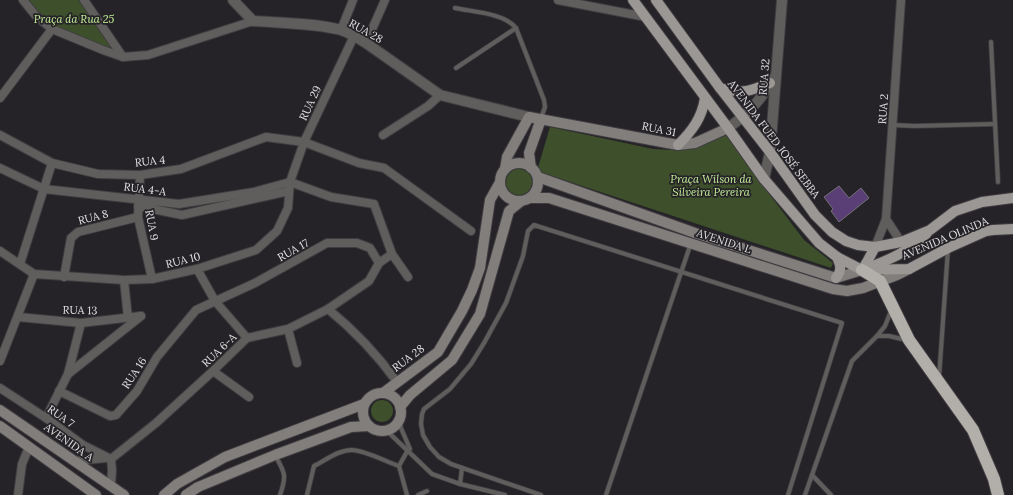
<svg xmlns="http://www.w3.org/2000/svg" width="1013" height="495" viewBox="0 0 1013 495" font-family="Lora,serif">
<style>
.green{fill:#3e4f2c}
.building{fill:#5a3f76;stroke:#727075}
.lines{fill:none;stroke-linecap:round;stroke-linejoin:round}
.service-casing{stroke:#3f3d41;stroke-width:5.5}
.minor-casing{stroke:#3f3d41;stroke-width:10}
.tertiary-casing{stroke:#3f3d41;stroke-width:12}
.secondary-casing{stroke:#3f3d41;stroke-width:12}
.primary-casing{stroke:#3f3d41;stroke-width:12}
.motorway-casing{stroke:#3f3d41;stroke-width:14}
.service{stroke:#605e5c;stroke-width:4}
.minor{stroke:#605e5c;stroke-width:8}
.tertiary{stroke:#605e5c;stroke-width:10}
.secondary{stroke:#817e7c;stroke-width:10}
.primary{stroke:#9b9794;stroke-width:10}
.motorway{stroke:#b2aeaa;stroke-width:12}
.labels{text-anchor:middle;stroke-width:3.5;stroke-linejoin:round;paint-order:stroke}
.park-label{font-size:11px;font-style:italic;fill:#c4f098;stroke:#252327}
.street-label{font-size:11px;fill:#e0dfe1;stroke:#252327}
</style>
<rect width="100%" height="100%" fill="#252327"/>
<g class="green">
<polygon points="23,0 84,0 123,57 52,29"/>
<polygon points="550,127 653,149 672,150 696,147 726,134 742,158 804,240 833,263 831,268 537,171"/>
<circle cx="519" cy="182" r="13"/>
<circle cx="382" cy="411" r="11"/>
</g>
<polygon class="building" points="839,186 849,198 861,188 869,198 839,222 831,211 833,209 824,197"/>
<g class="lines">
<defs>
<g id="service">
<path d="M 455,8 C 474,12 504,13 516,28 L 544,100 L 545,107 L 541,118"/>
<polyline points="991,42 998,182"/>
<polyline points="456,68 516,28"/>
<polyline points="893,125 914,126 995,124"/>
<polyline points="877,336 889,336 906,340"/>
<polyline points="939,378 948,249"/>
<polyline points="399,419 401,428 410,449"/>
<polyline points="386,430 432,474 460,484 505,495"/>
<path d="M 275,455 C 285,473 287,475 280,495"/>
<polyline points="812,475 831,495"/>
<polyline points="460,484 462,468"/>
<path d="M 307,495 L 314,466 C 326,460 338,450 352,450 C 364,450 387,462 399,466"/>
<polyline points="407,495 399,466 409,448"/>
<polyline points="418,495 427,491"/>
<polyline points="541,495 451,464 439,457 430,447 423,435 421,424 422,414 424,409 450,389 455,383 471,364 484,343 506,303 523,256 528,231 534,225 842,323 788,495"/>
<polyline points="606,495 691,243"/>
<polyline points="805,495 852,361 877,336 885,326 891,311"/>
</g>
<g id="minor">
<polyline points="23,0 36,16 52,29 103,50 123,57 148,55 253,21"/>
<polyline points="84,0 123,57"/>
<polyline points="558,0 646,17"/>
<polyline points="901,0 886,219 901,242"/>
<polyline points="341,30 353,0"/>
<polyline points="366,43 385,0"/>
<polyline points="0,98 52,29"/>
<polyline points="0,135 52,163 98,174 140,175 181,169 266,137 304,142 359,163 384,168 471,231"/>
<polyline points="383,135 428,106 440,95"/>
<polyline points="0,168 44,189 179,204 254,192 290,182"/>
<polyline points="140,175 138,217 152,279"/>
<polyline points="290,182 331,197 374,204 392,254 408,277"/>
<polyline points="138,206 182,215 289,191"/>
<polyline points="875,247 886,219"/>
<polyline points="0,251 34,274"/>
<polyline points="20,264 52,163"/>
<polyline points="197,269 215,301 247,338"/>
<polyline points="34,274 124,280 152,279 197,269 256,250 277,231 288,208 290,182 304,142 354,36"/>
<polyline points="64,277 71,238 78,232 138,217"/>
<polyline points="124,280 128,318"/>
<path d="M 328,309 C 355,331 376,353 397,382"/>
<polyline points="18,317 81,323 141,316"/>
<polyline points="288,329 297,363"/>
<polyline points="0,361 34,274"/>
<polyline points="213,371 249,397"/>
<polyline points="68,374 141,316"/>
<polyline points="0,388 46,418 83,445 111,459"/>
<polyline points="59,391 110,416 116,415 137,391 157,357 196,310 255,283 327,243 357,243 370,248 379,263"/>
<polyline points="46,418 68,374 81,323"/>
<polyline points="111,459 156,423 213,371 247,338 288,329 328,309 369,281 379,263 392,254"/>
<polyline points="111,459 112,470 111,486"/>
<polyline points="75,461 106,458"/>
<polyline points="18,495 22,464 29,447"/>
</g>
<g id="tertiary">
<path d="M 233,0 L 253,21 C 281,23 314,23 341,30 C 350,33 358,38 366,43 L 440,95 L 529,117"/>
<path d="M 728,128 C 746,115 763,99 772,79"/>
<polyline points="764,179 770,152 782,0"/>
</g>
<g id="secondary">
<circle cx="519" cy="182" r="19"/>
<polyline points="531,168 529,153 541,119"/>
<polyline points="505,169 507,157 529,117 678,145 695,143 728,128"/>
<polyline points="538,177 695,233 836,278 862,270"/>
<polyline points="530,198 549,198 833,289 847,291 863,288 897,275 909,269"/>
<polyline points="383,393 438,352 462,311 472,290 480,268 490,200 499,184"/>
<circle cx="382" cy="412" r="19"/>
<polyline points="400,407 410,395 452,360 480,314 509,211 520,202"/>
<polyline points="0,410 124,495"/>
<polyline points="0,426 96,495"/>
<polyline points="164,495 177,484 225,457 364,404"/>
<polyline points="186,495 198,487 275,455 351,427 369,426"/>
</g>
<g id="primary">
<polyline points="633,0 728,128 764,179 819,243 837,257 862,270 909,269 948,248 986,231 993,230 1013,229"/>
<polyline points="656,0 720,88 770,152 815,215 832,232 846,241 858,245 875,247 901,242 930,230 955,211 982,202 1013,198"/>
<path d="M 720,88 C 744,94 747,92 770,83"/>
<path d="M 678,145 C 692,131 702,118 705,98"/>
<path d="M 868,268 C 891,259 910,251 927,233"/>
<polyline points="862,270 867,262 875,247"/>
<path d="M 836,278 C 842,270 841,266 837,257"/>
</g>
<polyline id="motorway" points="862,270 880,281 909,340 973,430 994,479 998,495"/>
</defs>
<use href="#service" class="service-casing"/>
<use href="#minor" class="minor-casing"/>
<use href="#tertiary" class="tertiary-casing"/>
<use href="#secondary" class="secondary-casing"/>
<use href="#primary" class="primary-casing"/>
<use href="#motorway" class="motorway-casing"/>
<use href="#service" class="service"/>
<use href="#minor" class="minor"/>
<use href="#tertiary" class="tertiary"/>
<use href="#secondary" class="secondary"/>
<use href="#primary" class="primary"/>
<use href="#motorway" class="motorway"/>
</g>
<g class="labels">
<g class="park-label">
<text x="74" y="23">Praça da Rua 25</text>
<text x="711" y="183">Praça Wilson da<tspan x="711" dy="13">Silveira Pereira</tspan></text>
</g>
<g class="street-label">
<text transform="translate(366 31) rotate(29)" y="4">RUA 28</text>
<text transform="translate(764 77) rotate(-85)" y="4">RUA 32</text>
<text transform="translate(310 103) rotate(-65)" y="4">RUA 29</text>
<text transform="translate(883 109) rotate(-86)" y="4">RUA 2</text>
<text transform="translate(659 129) rotate(11)" y="4">RUA 31</text>
<text transform="translate(774 139) rotate(53)" y="4">AVENIDA FUED JOSÉ SEBBA</text>
<text transform="translate(150 161) rotate(-6)" y="4">RUA 4</text>
<text transform="translate(145 189) rotate(7)" y="4">RUA 4-A</text>
<text transform="translate(93 217) rotate(-15)" y="4">RUA 8</text>
<text transform="translate(152 225) rotate(80)" y="4">RUA 9</text>
<text transform="translate(945 238) rotate(-23)" y="4">AVENIDA OLINDA</text>
<text transform="translate(724 241) rotate(18)" y="4">AVENIDA L</text>
<text transform="translate(293 250) rotate(-29)" y="4">RUA 17</text>
<text transform="translate(183 260) rotate(-14)" y="4">RUA 10</text>
<text transform="translate(80 310) rotate(1)" y="4">RUA 13</text>
<text transform="translate(219 350) rotate(-44)" y="4">RUA 6-A</text>
<text transform="translate(408 358) rotate(-37)" y="4">RUA 28</text>
<text transform="translate(134 373) rotate(-57)" y="4">RUA 16</text>
<text transform="translate(61 416) rotate(35)" y="4">RUA 7</text>
<text transform="translate(69 442) rotate(35)" y="4">AVENIDA A</text>
</g>
</g>
</svg>
